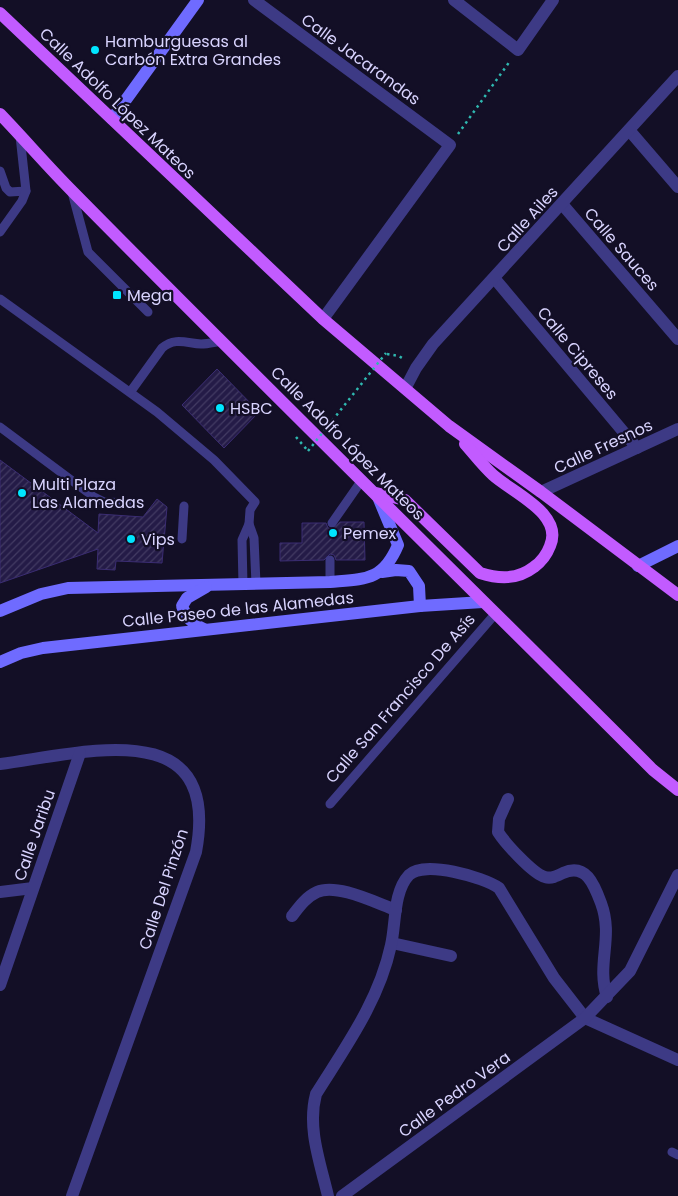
<svg xmlns="http://www.w3.org/2000/svg" width="678" height="1196" viewBox="0 0 678 1196" font-family="Poppins,sans-serif">
<style>
.building{fill:url(#building-hatch);stroke:#3b2d73}
.lines{fill:none;stroke-linecap:round;stroke-linejoin:round}
.path{stroke:#2fb8b0;stroke-width:2.5;stroke-dasharray:2.5 4;stroke-linecap:butt}
.lane{stroke:#3d3a85;stroke-width:9}
.street{stroke:#3d3a85;stroke-width:12}
.secondary{stroke:#6f6bff;stroke-width:12}
.primary{stroke:#c25bff;stroke-width:12}
.path-bridge{stroke:#2fb8b0;stroke-width:2.5;stroke-dasharray:2.5 4;stroke-linecap:butt}
.poi-dot{fill:#00e5ff;stroke:#130f26;stroke-width:2}
.labels{text-anchor:middle;stroke-width:4.5;stroke-linejoin:round;paint-order:stroke}
.poi-label{font-size:16px;fill:#d9d4ff;stroke:#130f26;text-anchor:start}
.street-label{font-size:16px;fill:#d9d4ff;stroke:#130f26}
</style>
<defs>
<pattern id="building-hatch" width="6" height="6" patternUnits="userSpaceOnUse" patternTransform="scale(1.25)"><rect width="6" height="6" fill="#241b47"/><path d="M-1 1l2-2M0 6l6-6M5 7l2-2" fill="none" stroke="#433b63"/></pattern>
</defs>
<rect width="100%" height="100%" fill="#130f26"/>
<g class="building">
<polygon points="217,369 259,412 224,448 182,405"/>
<polygon points="0,460 98,533 99,514 143,517 157,499 167,507 162,563 116,561 115,570 97,569 98,549 0,583"/>
<polygon points="340,522 364,522 365,560 336,560 334,555 330,554 324,560 280,561 280,543 302,543 302,523 326,523 328,528 332,529"/>
</g>
<g class="lines">
<g class="path">
<polyline points="458,134 510,61"/>
<polyline points="387,354 399,356 405,360"/>
<polyline points="296,437 308,451"/>
</g>
<g class="lane">
<polyline points="0,171 6,188 10,192 26,191"/>
<polyline points="72,192 88,252 148,312"/>
<polyline points="0,232 22,201 26,191 20,136"/>
<polyline points="0,299 157,412 214,460 255,502 250,510 249,524 242,540 243,585"/>
<path d="M 131,391 L 162,348 C 175,337 186,343 201,344 C 208,344 215,342 222,341"/>
<polyline points="0,427 94,497 104,502 132,503"/>
<polyline points="332,523 362,480"/>
<polyline points="249,524 254,538 256,584"/>
<polyline points="182,539 184,506"/>
<polyline points="330,560 330,582"/>
<polyline points="330,804 496,613"/>
<polyline points="672,1152 678,1155"/>
</g>
<g class="street">
<polyline points="254,0 450,145 323,319"/>
<polyline points="454,0 518,50 553,0"/>
<polyline points="629,130 678,187"/>
<polyline points="562,204 678,339"/>
<polyline points="495,279 637,448"/>
<polyline points="406,387 416,368 433,344 678,76"/>
<polyline points="541,492 678,429"/>
<path d="M 0,764 C 84,753 222,712 196,852 L 72,1196"/>
<path d="M 508,799 L 499,819 L 498,832 C 505,843 533,874 545,877 C 551,879 557,876 563,873 C 586,863 594,884 601,903 C 614,938 596,963 607,997"/>
<polyline points="0,892 33,888"/>
<path d="M 292,916 C 299,907 306,897 317,892 C 337,883 376,903 396,910"/>
<polyline points="392,943 451,956"/>
<polyline points="0,985 80,753"/>
<path d="M 328,1196 C 320,1162 307,1128 316,1094 C 346,1046 379,1001 391,945 C 396,924 393,892 409,875 C 424,860 483,877 499,888 L 554,978 L 585,1018 L 678,1060"/>
<polyline points="342,1196 585,1018 630,971 678,875"/>
</g>
<g class="secondary">
<polyline points="112,119 198,0"/>
<polyline points="638,566 678,546"/>
<polyline points="382,572 396,570 409,571 419,586 420,606"/>
<path d="M 0,611 L 41,594 L 68,588 L 330,582 C 365,579 383,581 398,545 L 378,497"/>
<path d="M 204,629 C 192,623 187,619 182,606 L 187,598 L 206,587"/>
<polyline points="0,662 21,653 43,648 420,606 483,602"/>
</g>
<g class="primary">
<polyline points="0,13 323,319 449,426 541,492 678,595"/>
<path d="M 0,114 C 25,140 48,167 73,192 C 265,387 460,577 653,770 L 678,790"/>
<path d="M 376,493 L 405,500 L 480,573 C 499,579 517,580 534,567 C 541,562 547,554 550,546 C 564,514 513,493 493,475 C 483,466 474,454 465,444"/>
</g>
<polyline class="path-bridge" points="308,451 386,353"/>
</g>
<g class="poi-dot">
<circle cx="95" cy="50" r="5"/>
<rect x="112" y="290" width="10" height="10" rx="2.5"/>
<circle cx="220" cy="408" r="5"/>
<circle cx="22" cy="493" r="5"/>
<circle cx="333" cy="533" r="5"/>
<circle cx="131" cy="539" r="5"/>
</g>
<g class="labels">
<g class="poi-label">
<text x="105" y="47">Hamburguesas al<tspan x="105" dy="18">Carbón Extra Grandes</tspan></text>
<text x="127" y="301">Mega</text>
<text x="230" y="414">HSBC</text>
<text x="32" y="490">Multi Plaza<tspan x="32" dy="18">Las Alamedas</tspan></text>
<text x="343" y="539">Pemex</text>
<text x="141" y="545">Vips</text>
</g>
<g class="street-label">
<text transform="translate(361 59) rotate(36)" y="6">Calle Jacarandas</text>
<text transform="translate(118 103) rotate(44)" y="6">Calle Adolfo López Mateos</text>
<text transform="translate(527 219) rotate(-48)" y="6">Calle Ailes</text>
<text transform="translate(622 249) rotate(49)" y="6">Calle Sauces</text>
<text transform="translate(578 353) rotate(50)" y="6">Calle Cipreses</text>
<text transform="translate(348 443) rotate(45)" y="6">Calle Adolfo López Mateos</text>
<text transform="translate(603 446) rotate(-25)" y="6">Calle Fresnos</text>
<text transform="translate(238 609) rotate(-6)" y="6">Calle Paseo de las Alamedas</text>
<text transform="translate(400 698) rotate(-49)" y="6">Calle San Francisco De Asís</text>
<text transform="translate(34 835) rotate(-71)" y="6">Calle Jaribu</text>
<text transform="translate(163 889) rotate(-72)" y="6">Calle Del Pinzón</text>
<text transform="translate(454 1094) rotate(-36)" y="6">Calle Pedro Vera</text>
</g>
</g>
</svg>
